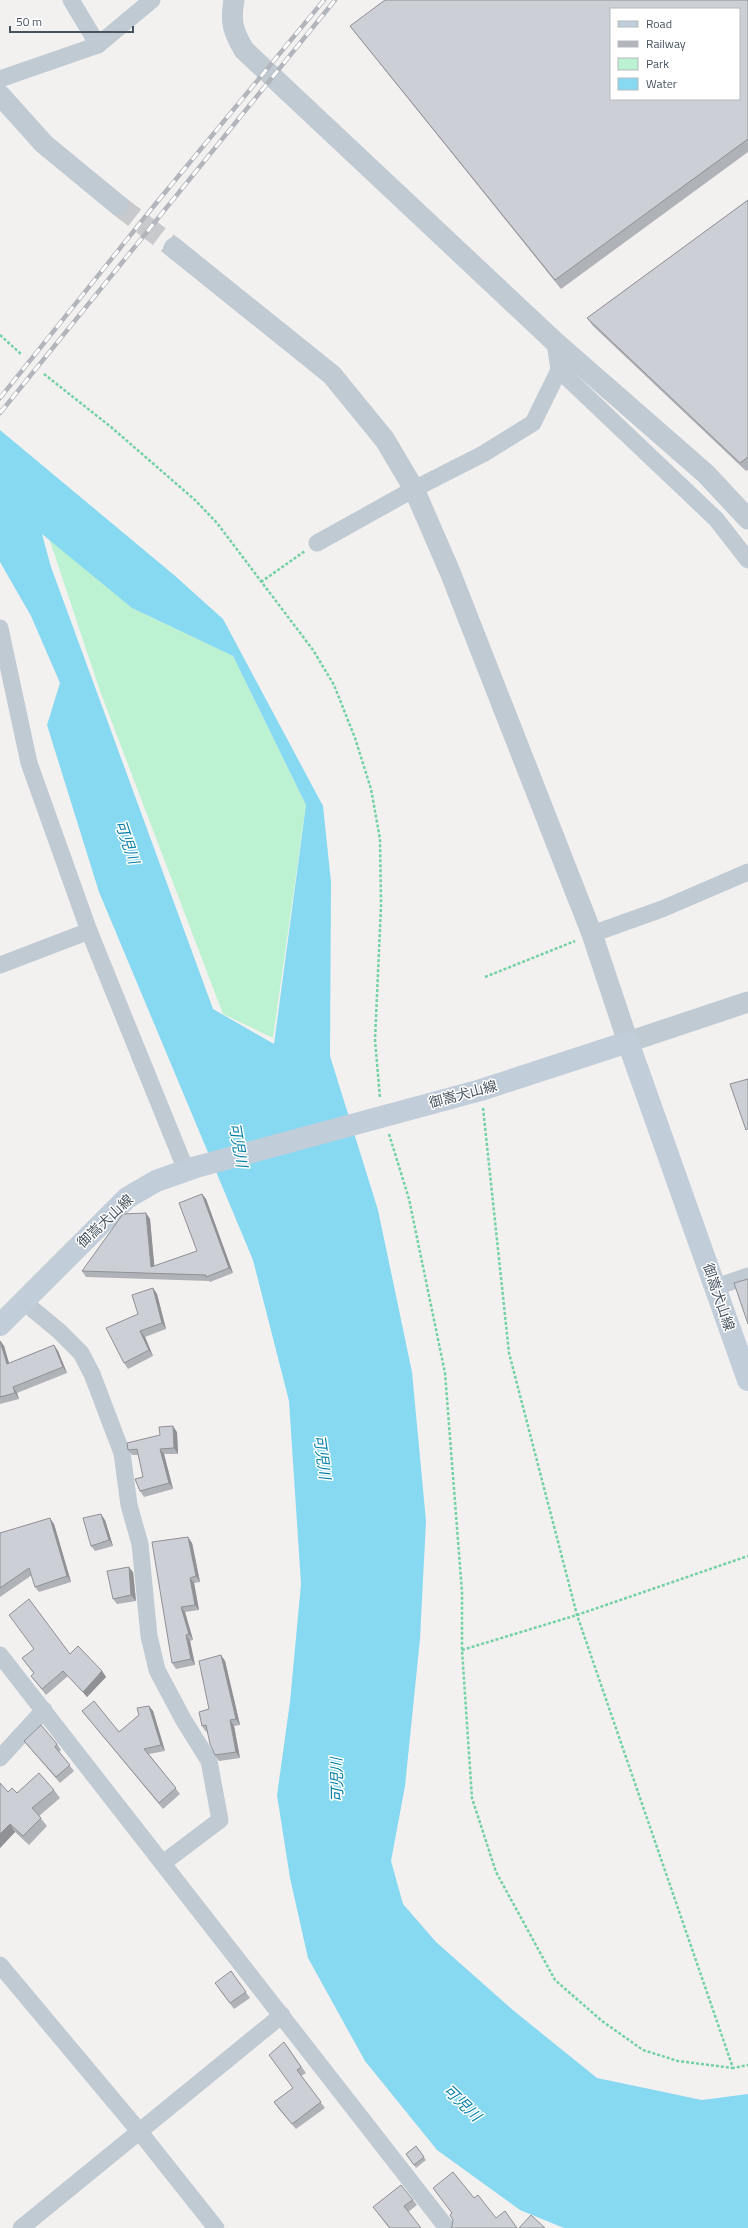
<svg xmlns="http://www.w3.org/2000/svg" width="748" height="2228" viewBox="0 0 748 2228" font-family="'Titillium Web','Noto Sans JP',sans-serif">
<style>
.green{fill:#bcf2d2}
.water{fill:#87d9f1;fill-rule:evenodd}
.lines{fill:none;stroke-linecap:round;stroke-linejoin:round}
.tertiary-tunnel{stroke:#c8c9cc;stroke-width:21;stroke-dasharray:21 10;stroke-linecap:butt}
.path{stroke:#72d2a5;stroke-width:2.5;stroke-dasharray:3 2;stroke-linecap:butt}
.minor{stroke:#c0cad3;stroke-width:17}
.tertiary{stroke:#c0cad3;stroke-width:21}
.secondary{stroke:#c2cdda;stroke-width:22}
.rail-casing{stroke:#b2b5bb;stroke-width:4.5}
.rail{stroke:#fff;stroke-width:3;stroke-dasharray:9;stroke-linecap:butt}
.wall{fill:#afb2b7}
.shaded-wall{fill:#8f9195}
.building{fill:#cccfd5;stroke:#8f9195;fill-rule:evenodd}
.labels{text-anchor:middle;stroke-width:3;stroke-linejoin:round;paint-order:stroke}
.street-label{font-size:14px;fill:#47535f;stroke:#fff}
.water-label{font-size:15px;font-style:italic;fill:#057fa5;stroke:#fff}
</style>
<rect width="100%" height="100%" fill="#f3f0f0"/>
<polygon class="green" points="48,535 132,608 233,656 306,805 273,1038 223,1014 100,691"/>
<path class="water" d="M 0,430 L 174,575 L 223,619 L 323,806 L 331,882 L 330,1056 L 378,1210 L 412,1372 L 426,1521 L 420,1639 L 405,1786 L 391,1861 L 403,1904 L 436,1942 L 514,2011 L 597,2078 L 702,2100 L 748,2094 L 748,2228 L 564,2228 L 520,2210 L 437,2150 L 365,2061 L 308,1958 L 290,1878 L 277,1795 L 290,1702 L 301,1584 L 289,1401 L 253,1260 L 99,892 L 47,725 L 60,683 L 31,616 L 0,562 ZM 42,534 L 132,608 L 233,656 L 306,805 L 274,1044 L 213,1009 L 51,567 Z"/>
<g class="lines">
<polyline class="tertiary-tunnel" points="118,205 174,248"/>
<g class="path">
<polyline points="0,335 21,354"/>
<polyline points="44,374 111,427 195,500 217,523 313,650 334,685 355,738 371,789 380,839 381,906 375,1040 380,1098"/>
<polyline points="261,582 305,551"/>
<polyline points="485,977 575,941"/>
<polyline points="483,1108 509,1353 577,1615 733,2068 748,2065"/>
<polyline points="389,1134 409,1199 445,1373 462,1592 462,1650 472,1798 496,1872 555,1980 602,2021 643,2050 678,2061 733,2068"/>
<polyline points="462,1650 577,1615 748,1556"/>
</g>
<g class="minor">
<polyline points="71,0 98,45"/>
<polyline points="0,79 98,45 152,0"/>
<polyline points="559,370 716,519 748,560"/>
<polyline points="317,543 414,489 483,454 533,423 559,370 555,342"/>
<polyline points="0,628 29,763 89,931 186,1170"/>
<polyline points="592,934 662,909 748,872"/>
<polyline points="0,965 89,931"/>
<polyline points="716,1287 748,1276"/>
<polyline points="24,1302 59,1331 81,1353 92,1374 122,1453 129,1505 140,1544 149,1636 157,1670 183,1719 209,1761 220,1820 163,1863"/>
<polyline points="0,1655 447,2228"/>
<polyline points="0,1758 44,1710"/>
<polyline points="0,1965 139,2131 216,2228"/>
<polyline points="21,2228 282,2015"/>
</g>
<g class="tertiary">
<path d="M 234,0 C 230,22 233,31 244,50 L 555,342 L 706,474 L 748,519"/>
<polyline points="0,95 44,144 118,205"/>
<polyline points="174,248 332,375 385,440 414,489 450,572 592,934 628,1042 748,1002"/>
</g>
<polyline class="secondary" points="0,1325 127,1198 156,1181 196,1167 481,1090 628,1042 748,1380"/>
<defs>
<g id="rail">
<polyline points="0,398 153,207 324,0"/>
<polyline points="0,413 335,0"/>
</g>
</defs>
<use href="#rail" class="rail-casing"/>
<use href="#rail" class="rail"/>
</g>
<g class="wall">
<polygon points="748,0 748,152 561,289 356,34 350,26"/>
<polygon points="748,200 748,470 746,471 593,326 587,318"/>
<polygon points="202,1194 206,1199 233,1273 210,1282 209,1281 86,1277 82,1271 146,1213 150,1219 154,1266 197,1251"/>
<polygon points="153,1288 157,1294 166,1329 145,1337 153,1356 128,1369 124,1363 138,1314"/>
<polygon points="0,1341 4,1346 9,1363 54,1345 58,1351 67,1373 17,1393 19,1399 0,1404"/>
<polygon points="177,1432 178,1454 164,1454 173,1489 144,1497 140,1491 143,1477 138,1455 132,1455 128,1450"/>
<polygon points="105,1520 113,1546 95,1551 91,1546"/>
<polygon points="54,1524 71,1582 39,1592 35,1587 32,1575 0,1597 0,1533"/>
<polygon points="192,1543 200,1582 194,1583 199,1610 185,1612 193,1640 190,1641 195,1665 176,1669 172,1663"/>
<polygon points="133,1572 136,1601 117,1604 113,1599"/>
<polygon points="70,1654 102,1671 106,1677 87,1697 68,1676 46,1695 31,1676 34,1674 22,1658"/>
<polygon points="225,1661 240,1725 234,1726 240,1758 219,1761 215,1755 207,1731 206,1732 202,1726 209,1709"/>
<polygon points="149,1706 153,1711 165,1751 149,1754 180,1794 163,1809 86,1716 82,1711 119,1732 139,1715"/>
<polygon points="24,1741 57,1744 61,1750 59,1752 74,1771 60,1783 28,1746"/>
<polygon points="0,1783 8,1792 17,1793 54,1790 60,1798 39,1816 47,1826 29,1845 15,1832 0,1848"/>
<polygon points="231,1971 250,1998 234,2009 219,1989"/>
<polygon points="284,2042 306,2073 301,2076 325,2108 296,2129 278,2108 274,2102 293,2088"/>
<polygon points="416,2146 426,2160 416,2168 406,2154"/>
<polygon points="413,2200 417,2205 408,2212 421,2228 389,2228 373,2207"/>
</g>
<g class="shaded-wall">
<polygon points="202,1194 206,1199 233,1273 229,1268"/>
<polygon points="146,1213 150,1219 155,1273 151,1267"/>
<polygon points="153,1288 157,1294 166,1329 162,1323"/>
<polygon points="140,1331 145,1337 153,1356 149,1350"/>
<polygon points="0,1340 4,1346 11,1370 7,1364"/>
<polygon points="54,1345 58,1351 67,1373 63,1367"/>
<polygon points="13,1387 17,1393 19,1399 15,1393"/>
<polygon points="173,1426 177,1432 178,1454 174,1448"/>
<polygon points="160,1449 164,1454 173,1489 169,1483"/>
<polygon points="101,1514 105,1520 113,1546 109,1540"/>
<polygon points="50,1518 54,1524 71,1582 67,1576"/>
<polygon points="188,1537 192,1543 200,1582 196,1576"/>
<polygon points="129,1567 133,1572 136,1601 131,1595"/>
<polygon points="190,1578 194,1583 199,1610 195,1605"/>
<polygon points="181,1607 185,1612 193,1640 189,1634"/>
<polygon points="186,1635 190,1641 195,1665 191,1659"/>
<polygon points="221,1655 225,1661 240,1725 236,1719"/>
<polygon points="102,1671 106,1677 87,1697 83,1692"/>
<polygon points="149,1706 153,1711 165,1751 161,1745"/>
<polygon points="230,1720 234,1726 240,1758 236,1752"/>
<polygon points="10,1824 15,1832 0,1848 0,1834"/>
</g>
<g class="building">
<path d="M 385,0 L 748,0 L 748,139 L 555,280 L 350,26 ZM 611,9 L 739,9 L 739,99 L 611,99 Z"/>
<polygon points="748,200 748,457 740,463 587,318"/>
<polygon points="748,1079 748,1129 746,1130 730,1084"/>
<polygon points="202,1194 229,1268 206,1277 206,1275 82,1271 123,1214 146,1213 151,1267 197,1251 179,1203"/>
<polygon points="748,1279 748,1324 734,1283"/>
<polygon points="153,1288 162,1323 140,1331 149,1350 124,1363 106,1328 138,1314 132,1295"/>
<polygon points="0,1341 7,1364 54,1345 63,1367 13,1387 15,1393 0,1397"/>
<polygon points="173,1426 174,1448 160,1449 169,1483 140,1491 135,1479 143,1477 137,1449 128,1450 127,1443 160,1435 159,1427"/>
<polygon points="101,1514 109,1540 91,1546 83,1518"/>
<polygon points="50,1518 67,1576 35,1587 29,1568 0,1588 0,1533"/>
<polygon points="188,1537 196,1576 190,1578 195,1605 181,1607 189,1634 186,1635 191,1659 172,1663 152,1542"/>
<polygon points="129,1567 131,1595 113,1599 107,1571"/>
<polygon points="29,1599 70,1654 78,1646 102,1671 83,1692 63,1671 42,1689 31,1676 34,1673 22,1658 34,1649 9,1615"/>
<polygon points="221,1655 236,1719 230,1720 236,1752 215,1755 210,1744 206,1725 202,1726 199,1712 209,1709 199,1661"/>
<polygon points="94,1701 119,1732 139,1715 137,1708 149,1706 161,1745 144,1749 176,1788 159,1803 82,1711"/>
<polygon points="41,1725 57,1744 55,1747 70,1765 56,1777 24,1741"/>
<polygon points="39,1773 54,1790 32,1808 41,1818 23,1836 10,1824 0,1834 0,1783 8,1792 12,1788 17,1793"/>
<polygon points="231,1971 246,1992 230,2003 215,1983"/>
<polygon points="284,2042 301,2067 297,2070 321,2102 292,2124 274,2102 293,2088 269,2055"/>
<polygon points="416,2146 424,2157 414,2165 406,2154"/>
<polygon points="453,2172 474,2198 478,2195 496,2218 505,2211 517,2228 451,2228 452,2226 453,2220 450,2215 452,2213 433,2188"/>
<polygon points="401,2185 413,2200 404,2206 421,2228 390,2228 373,2207"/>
<polygon points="531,2215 545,2228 519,2228"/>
</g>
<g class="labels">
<g class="street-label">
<text transform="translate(463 1094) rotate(-15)" y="5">御嵩犬山線</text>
<text transform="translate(105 1221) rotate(-43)" y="5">御嵩犬山線</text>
<text transform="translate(719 1297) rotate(71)" y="5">御嵩犬山線</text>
</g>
<g class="water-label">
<text transform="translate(127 842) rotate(71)" y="5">可児川</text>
<text transform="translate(238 1145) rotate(80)" y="5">可児川</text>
<text transform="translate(322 1457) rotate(82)" y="5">可児川</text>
<text transform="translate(337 1780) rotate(-91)" y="5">可児川</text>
<text transform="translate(462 2103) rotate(44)" y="5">可児川</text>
</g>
</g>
<rect x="610" y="8" width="130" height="92" fill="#ffffff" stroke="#b5babf"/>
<rect x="618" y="21" width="20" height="6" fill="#c2cdda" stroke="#b5babf"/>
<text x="646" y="28" font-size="12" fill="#47535f">Road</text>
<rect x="618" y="41" width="20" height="6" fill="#b2b5bb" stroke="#b5babf"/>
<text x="646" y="48" font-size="12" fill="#47535f">Railway</text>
<rect x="618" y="58" width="20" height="12" fill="#bcf2d2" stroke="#b5babf"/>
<text x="646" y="68" font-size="12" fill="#47535f">Park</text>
<rect x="618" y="78" width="20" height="12" fill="#87d9f1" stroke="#b5babf"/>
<text x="646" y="88" font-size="12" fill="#47535f">Water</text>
<path d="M10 26v6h123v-6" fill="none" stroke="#47535f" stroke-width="2"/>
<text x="16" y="26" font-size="12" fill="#47535f" stroke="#ffffff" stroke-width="3" paint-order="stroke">50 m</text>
</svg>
